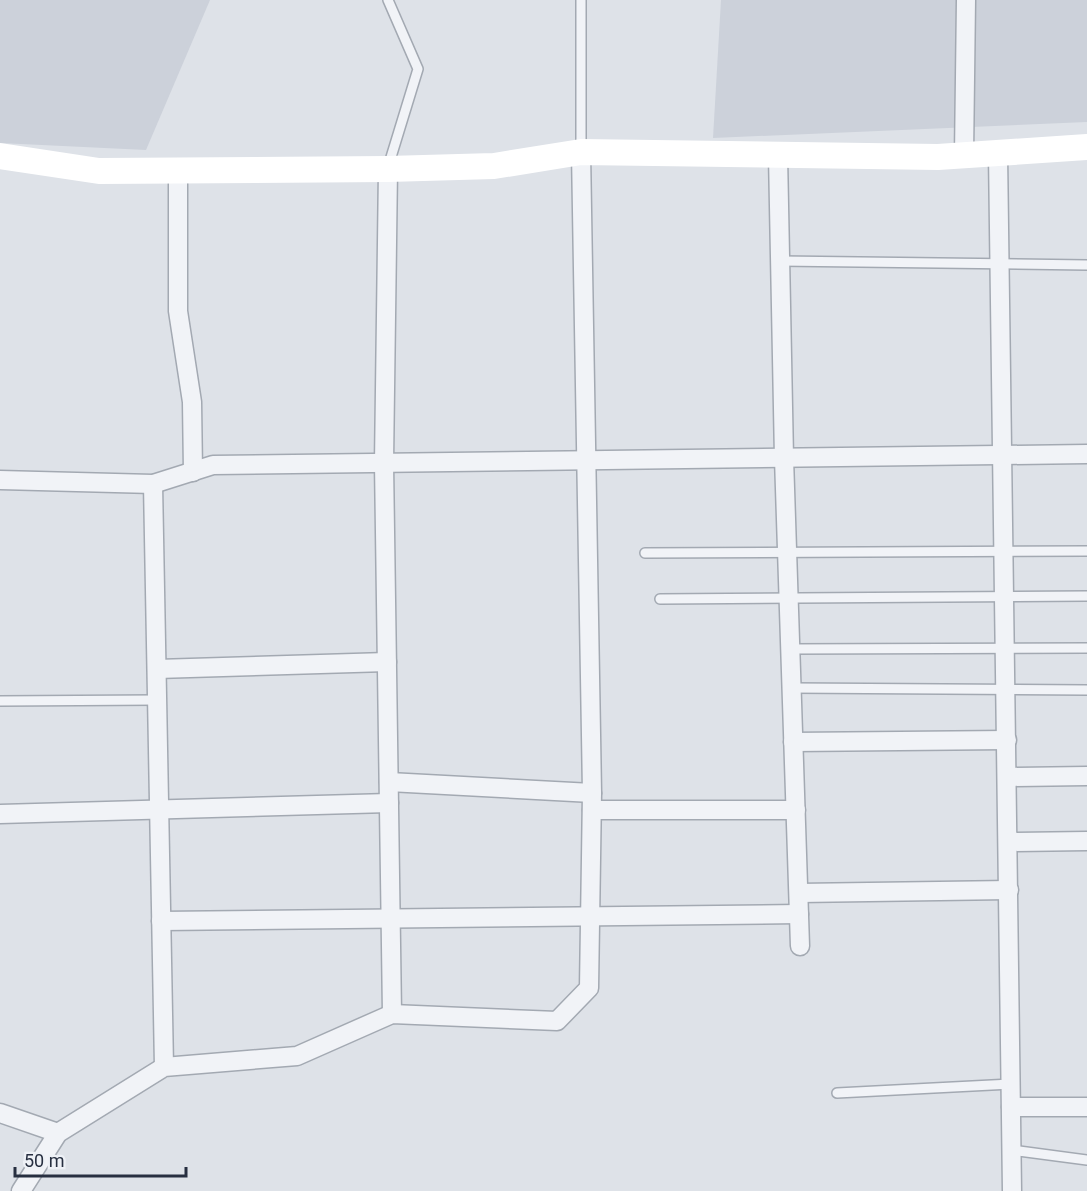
<svg xmlns="http://www.w3.org/2000/svg" width="1087" height="1191" viewBox="0 0 1087 1191" font-family="Roboto,sans-serif">
<style>
.built{fill:#ccd1da}
.lines{fill:none;stroke-linecap:round;stroke-linejoin:round}
.lane-casing{stroke:#a3a9b2;stroke-width:12}
.street-casing{stroke:#a3a9b2;stroke-width:21}
.lane{stroke:#f1f3f7;stroke-width:9}
.street{stroke:#f1f3f7;stroke-width:18}
.secondary{stroke:#fff;stroke-width:26}
</style>
<rect width="100%" height="100%" fill="#dee2e8"/>
<g class="built">
<polygon points="0,0 210,0 146,150 0,143"/>
<polygon points="721,0 1087,0 1087,122 713,138"/>
</g>
<g class="lines">
<defs>
<g id="lane">
<polyline points="388,0 418,69 388,167"/>
<polyline points="581,0 581,150"/>
<polyline points="780,261 1087,265"/>
<polyline points="645,553 1087,551"/>
<polyline points="660,599 1087,596"/>
<polyline points="790,649 1087,648"/>
<polyline points="792,688 1087,690"/>
<polyline points="0,701 157,700"/>
<polyline points="837,1093 1011,1084"/>
<polyline points="1011,1150 1087,1160"/>
</g>
<g id="street">
<polyline points="998,153 1012,1191"/>
<polyline points="778,155 784,458 800,946"/>
<polyline points="964,155 966,0"/>
<polyline points="388,169 384,463 392,1014"/>
<polyline points="178,170 178,311 192,402 193,472"/>
<polyline points="0,480 153,484 213,465 1087,454"/>
<polyline points="153,484 164,1067"/>
<polyline points="157,669 387,662"/>
<polyline points="793,742 1007,740"/>
<polyline points="1008,777 1087,776"/>
<polyline points="389,782 592,793"/>
<polyline points="592,810 796,810"/>
<polyline points="0,814 389,803"/>
<polyline points="1008,842 1087,841"/>
<polyline points="799,893 1009,890"/>
<polyline points="161,921 799,914"/>
<polyline points="1011,1107 1087,1107"/>
<polyline points="0,1113 58,1133"/>
<polyline points="21,1191 58,1133 164,1067 297,1056 392,1014 557,1021 589,988 592,793 581,152"/>
</g>
</defs>
<use href="#lane" class="lane-casing"/>
<use href="#street" class="street-casing"/>
<use href="#lane" class="lane"/>
<use href="#street" class="street"/>
<polyline class="secondary" points="0,156 99,171 388,169 494,166 581,152 938,157 1087,147"/>
</g>
<path d="M15 1167v9h171v-9" fill="none" stroke="#272f40" stroke-width="3"/>
<text x="24" y="1167" font-size="18" fill="#272f40" stroke="#eef1f6" stroke-width="4.5" paint-order="stroke">50 m</text>
</svg>
